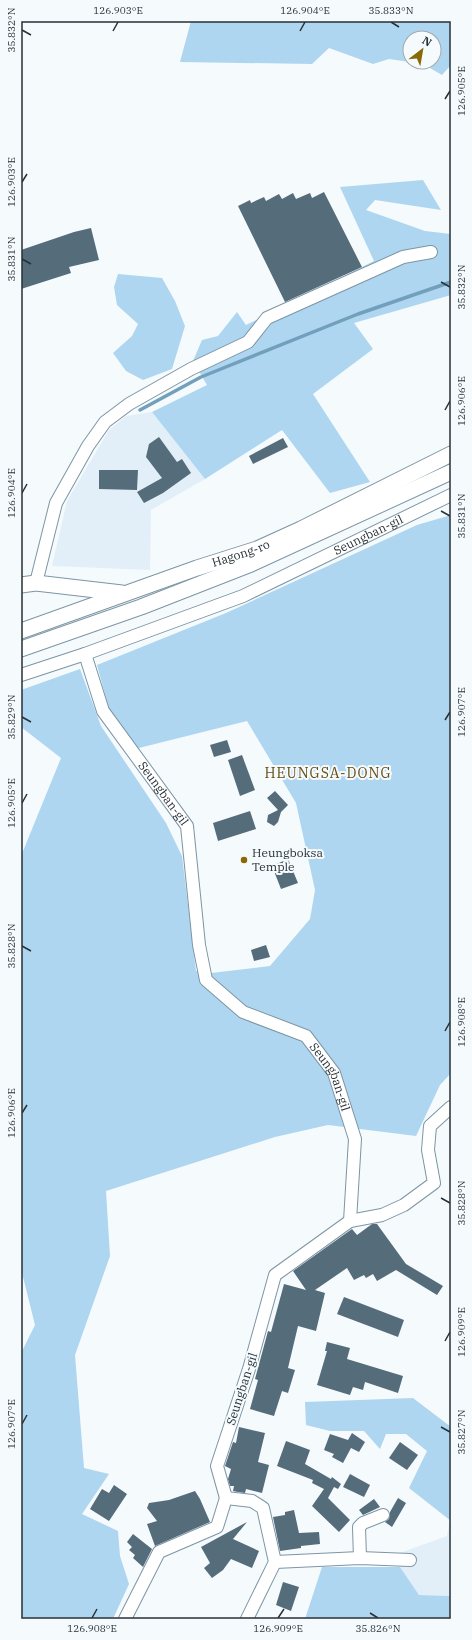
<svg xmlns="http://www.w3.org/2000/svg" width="472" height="1640" viewBox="0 0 472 1640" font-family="'IBM Plex Serif',serif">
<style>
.built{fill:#e2eff8}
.green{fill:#aed6f0}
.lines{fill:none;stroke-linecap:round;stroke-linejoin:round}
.stream{stroke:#72a0bc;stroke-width:3.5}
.building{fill:#556c7b}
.minor-casing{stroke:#7d95a4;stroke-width:14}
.tertiary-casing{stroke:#7d95a4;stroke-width:17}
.minor{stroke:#fff;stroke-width:12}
.tertiary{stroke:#fff;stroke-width:15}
.ticks{fill:none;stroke:#273137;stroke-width:1.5}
.poi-dot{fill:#896806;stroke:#f5fafd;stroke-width:1.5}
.labels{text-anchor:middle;stroke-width:4;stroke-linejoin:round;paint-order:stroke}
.street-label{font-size:12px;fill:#273137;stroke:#f5fafd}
.poi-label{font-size:12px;fill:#273137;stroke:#f5fafd;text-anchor:start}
.quarter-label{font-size:14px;letter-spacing:1px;fill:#644d12;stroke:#f5fafd}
.neatline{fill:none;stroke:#273137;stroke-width:1.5}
.ticks-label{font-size:10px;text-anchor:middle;fill:#273137}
</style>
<rect width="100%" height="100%" fill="#f5fafd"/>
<g class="built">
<polygon points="152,412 205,479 151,510 150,570 52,566 67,501 109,430 126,416"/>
<polygon points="450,1521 451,1521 451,1596 419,1595 400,1567 400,1553 447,1536"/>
</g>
<g class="green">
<polygon points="191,21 451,21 451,65 442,75 423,64 411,62 434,62 434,38 410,38 410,62 389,59 373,64 329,48 312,64 180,62"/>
<polygon points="423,180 441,210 375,200 366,210 425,231 451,234 451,295 354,323 373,349 313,394 370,482 330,493 282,430 205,479 152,412 207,385 193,361 202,340 218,336 237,312 246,325 374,261 340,187"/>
<polygon points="118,274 162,278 175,301 185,326 172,369 143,380 126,371 113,353 132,336 138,324 117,305 114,287"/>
<polygon points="451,515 451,1073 440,1085 416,1136 328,1125 275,1137 106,1191 110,1256 75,1355 84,1468 109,1474 82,1514 118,1531 120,1556 129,1584 113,1619 21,1619 21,1353 35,1325 21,1269 21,856 61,758 21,727 21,690 80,669 101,726 166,823 182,856 196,971 211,973 270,966 310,919 315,890 296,803 247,721 135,749 110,713 97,665 226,613 417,525"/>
<polygon points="413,1398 451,1427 451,1521 409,1488 427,1451 406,1434 386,1434 380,1449 364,1431 330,1431 306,1425 305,1402"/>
<polygon points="322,1567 400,1567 419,1595 451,1596 451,1619 305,1619"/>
</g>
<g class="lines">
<polyline class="stream" points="140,410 201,377 358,314 451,282"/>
</g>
<g class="building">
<polygon points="324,192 362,267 285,302 238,206 250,200 251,203 264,197 266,201 279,194 282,199 293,193 296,199 310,193 312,198"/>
<polygon points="91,228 99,260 69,267 71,273 21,289 21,250 74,232"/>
<polygon points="159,437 177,462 182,459 191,473 163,493 144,503 137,492 162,478 146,457 149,444"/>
<polygon points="283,438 288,447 253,464 249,456"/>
<polygon points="99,470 138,470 137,490 99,489"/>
<polygon points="227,740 231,752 214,757 210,745"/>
<polygon points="242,755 255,790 240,796 228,760"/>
<polygon points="275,791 288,805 281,812 278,822 274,826 267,822 268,815 278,810 267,798"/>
<polygon points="250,811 256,829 218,841 213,823"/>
<polygon points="288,859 298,883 281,889 272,866"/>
<polygon points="266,945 270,957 254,961 251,950"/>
<polygon points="372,1224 377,1224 406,1264 443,1286 437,1295 396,1270 377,1281 373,1274 366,1278 364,1275 354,1280 347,1268 315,1290 325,1293 316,1331 298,1326 288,1368 295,1370 288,1393 282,1391 274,1416 250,1409 258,1380 255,1379 268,1331 271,1332 284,1284 306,1290 293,1271 352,1229 357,1235"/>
<polygon points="344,1297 404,1320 398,1337 337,1314"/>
<polygon points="327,1342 350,1348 347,1359 403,1376 398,1393 365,1382 363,1390 353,1387 350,1395 317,1385 327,1351 325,1351"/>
<polygon points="239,1427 265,1433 258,1462 269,1465 262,1493 246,1489 245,1493 238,1492 233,1491 234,1486 230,1486 228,1479 231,1469 225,1466 233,1442 236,1443"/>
<polygon points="352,1433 365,1442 359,1452 351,1448 343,1463 332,1457 334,1454 324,1450 330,1434 348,1440"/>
<polygon points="286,1441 310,1450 305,1464 331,1479 332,1477 341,1484 338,1489 334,1487 328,1498 350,1520 339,1532 312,1506 324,1489 312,1483 313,1480 277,1466"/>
<polygon points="400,1442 418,1455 407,1470 389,1458"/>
<polygon points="350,1474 370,1485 364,1497 343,1487"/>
<polygon points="114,1485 127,1494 109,1521 90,1509 102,1489 109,1493"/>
<polygon points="195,1491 200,1499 210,1522 155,1546 147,1524 157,1521 147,1508 149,1503 169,1500"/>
<polygon points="398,1498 406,1503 392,1527 385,1522 389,1519 390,1512"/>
<polygon points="374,1499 380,1507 363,1515 359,1510"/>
<polygon points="294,1510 299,1533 319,1532 320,1544 301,1546 301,1548 280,1551 273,1517 285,1515 285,1512"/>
<polygon points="247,1522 233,1539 259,1551 252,1568 231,1559 223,1570 212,1578 204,1568 210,1563 201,1547"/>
<polygon points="133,1534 152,1549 143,1567 133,1558 135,1555 129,1550 132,1547 127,1542"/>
<polygon points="283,1582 299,1587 291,1611 276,1605"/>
</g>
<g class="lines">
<defs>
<g id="minor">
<polyline points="36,583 56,503 88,446 105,422 129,404 191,369 248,342 267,318 403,257 431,252"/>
<path id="s1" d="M 85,654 L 103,711 L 187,826 L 199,945 L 206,980 L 243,1012 L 306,1036 L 334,1073 L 355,1139 L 350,1221 L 275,1275 L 249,1369 L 217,1466 L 226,1498 L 252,1501 L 263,1508 L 275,1562 L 247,1619"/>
<path id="s2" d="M 21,675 L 85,654 L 243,596 L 451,495"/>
<polyline points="350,1221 382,1215 404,1205 434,1183 428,1150 430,1126 451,1107"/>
<polyline points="360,1558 359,1527 363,1523 383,1515"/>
<polyline points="275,1562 360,1558 410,1560"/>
<polyline points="125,1619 159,1552 217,1527 226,1498"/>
</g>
<g id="tertiary">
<polyline points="21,585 36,583 122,593"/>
<path id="s3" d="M 21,631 L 197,568 L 257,549 L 301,529 L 451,454"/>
<polyline points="21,649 141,607 251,564 451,472"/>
</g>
</defs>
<use href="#minor" class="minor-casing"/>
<use href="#tertiary" class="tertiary-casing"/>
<use href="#minor" class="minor"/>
<use href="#tertiary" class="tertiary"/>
</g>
<path class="ticks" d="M 391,22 L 399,27M 22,30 L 31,35M 113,31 L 118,22M 300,31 L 305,22M 445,99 L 450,91M 22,182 L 27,174M 22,259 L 31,264M 441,282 L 450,287M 445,410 L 450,401M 22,493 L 27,484M 441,511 L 450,516M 22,717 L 31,722M 445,720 L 450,712M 22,803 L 27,794M 22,946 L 31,951M 445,1031 L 450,1022M 22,1113 L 27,1105M 441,1198 L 450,1203M 445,1341 L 450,1332M 22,1424 L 27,1415M 441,1427 L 450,1432M 370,1613 L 378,1618M 92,1618 L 97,1609M 278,1618 L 284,1609"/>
<circle class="poi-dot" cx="244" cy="860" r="4"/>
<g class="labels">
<g class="street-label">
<text dy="4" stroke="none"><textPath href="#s2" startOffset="375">Seungban-gil</textPath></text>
<text dy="4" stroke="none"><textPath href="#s3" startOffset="233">Hagong-ro</textPath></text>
<text dy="4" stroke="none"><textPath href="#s1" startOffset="162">Seungban-gil</textPath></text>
<text dy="4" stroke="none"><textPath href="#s1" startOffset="522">Seungban-gil</textPath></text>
<text transform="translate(242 1389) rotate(-72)" y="4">Seungban-gil</text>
</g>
<g class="poi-label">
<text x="252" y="857">Heungboksa<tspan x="252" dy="14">Temple</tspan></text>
</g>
<g class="quarter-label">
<text x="328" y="778">HEUNGSA-DONG</text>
</g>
</g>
<rect width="472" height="1640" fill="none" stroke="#f5fafd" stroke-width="44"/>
<g transform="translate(422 50) rotate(31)"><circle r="19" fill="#f5fafd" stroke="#a3aaae"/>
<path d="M0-3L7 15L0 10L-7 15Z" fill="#896806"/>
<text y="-6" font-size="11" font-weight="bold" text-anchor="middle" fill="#273137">N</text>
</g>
<rect x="22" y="22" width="428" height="1596" class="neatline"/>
<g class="ticks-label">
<text x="118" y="14">126.903°E</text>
<text x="305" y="14">126.904°E</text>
<text x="391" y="14">35.833°N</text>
<text transform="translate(11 30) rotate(-90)" y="4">35.832°N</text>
<text transform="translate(461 91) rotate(-90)" y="4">126.905°E</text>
<text transform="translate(11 182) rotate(-90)" y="4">126.903°E</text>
<text transform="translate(11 259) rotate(-90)" y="4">35.831°N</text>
<text transform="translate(461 287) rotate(-90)" y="4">35.832°N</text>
<text transform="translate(461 401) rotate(-90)" y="4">126.906°E</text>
<text transform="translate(11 493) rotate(-90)" y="4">126.904°E</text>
<text transform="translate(461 516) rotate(-90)" y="4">35.831°N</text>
<text transform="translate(461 712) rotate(-90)" y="4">126.907°E</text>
<text transform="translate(11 717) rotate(-90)" y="4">35.829°N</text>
<text transform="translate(11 803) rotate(-90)" y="4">126.905°E</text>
<text transform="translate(11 946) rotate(-90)" y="4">35.828°N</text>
<text transform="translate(461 1022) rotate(-90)" y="4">126.908°E</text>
<text transform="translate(11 1113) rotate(-90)" y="4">126.906°E</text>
<text transform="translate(461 1203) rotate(-90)" y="4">35.828°N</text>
<text transform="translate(461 1332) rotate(-90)" y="4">126.909°E</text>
<text transform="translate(11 1424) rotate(-90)" y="4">126.907°E</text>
<text transform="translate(461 1432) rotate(-90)" y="4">35.827°N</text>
<text x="92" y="1632">126.908°E</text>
<text x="278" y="1632">126.909°E</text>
<text x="378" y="1632">35.826°N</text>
</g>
</svg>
